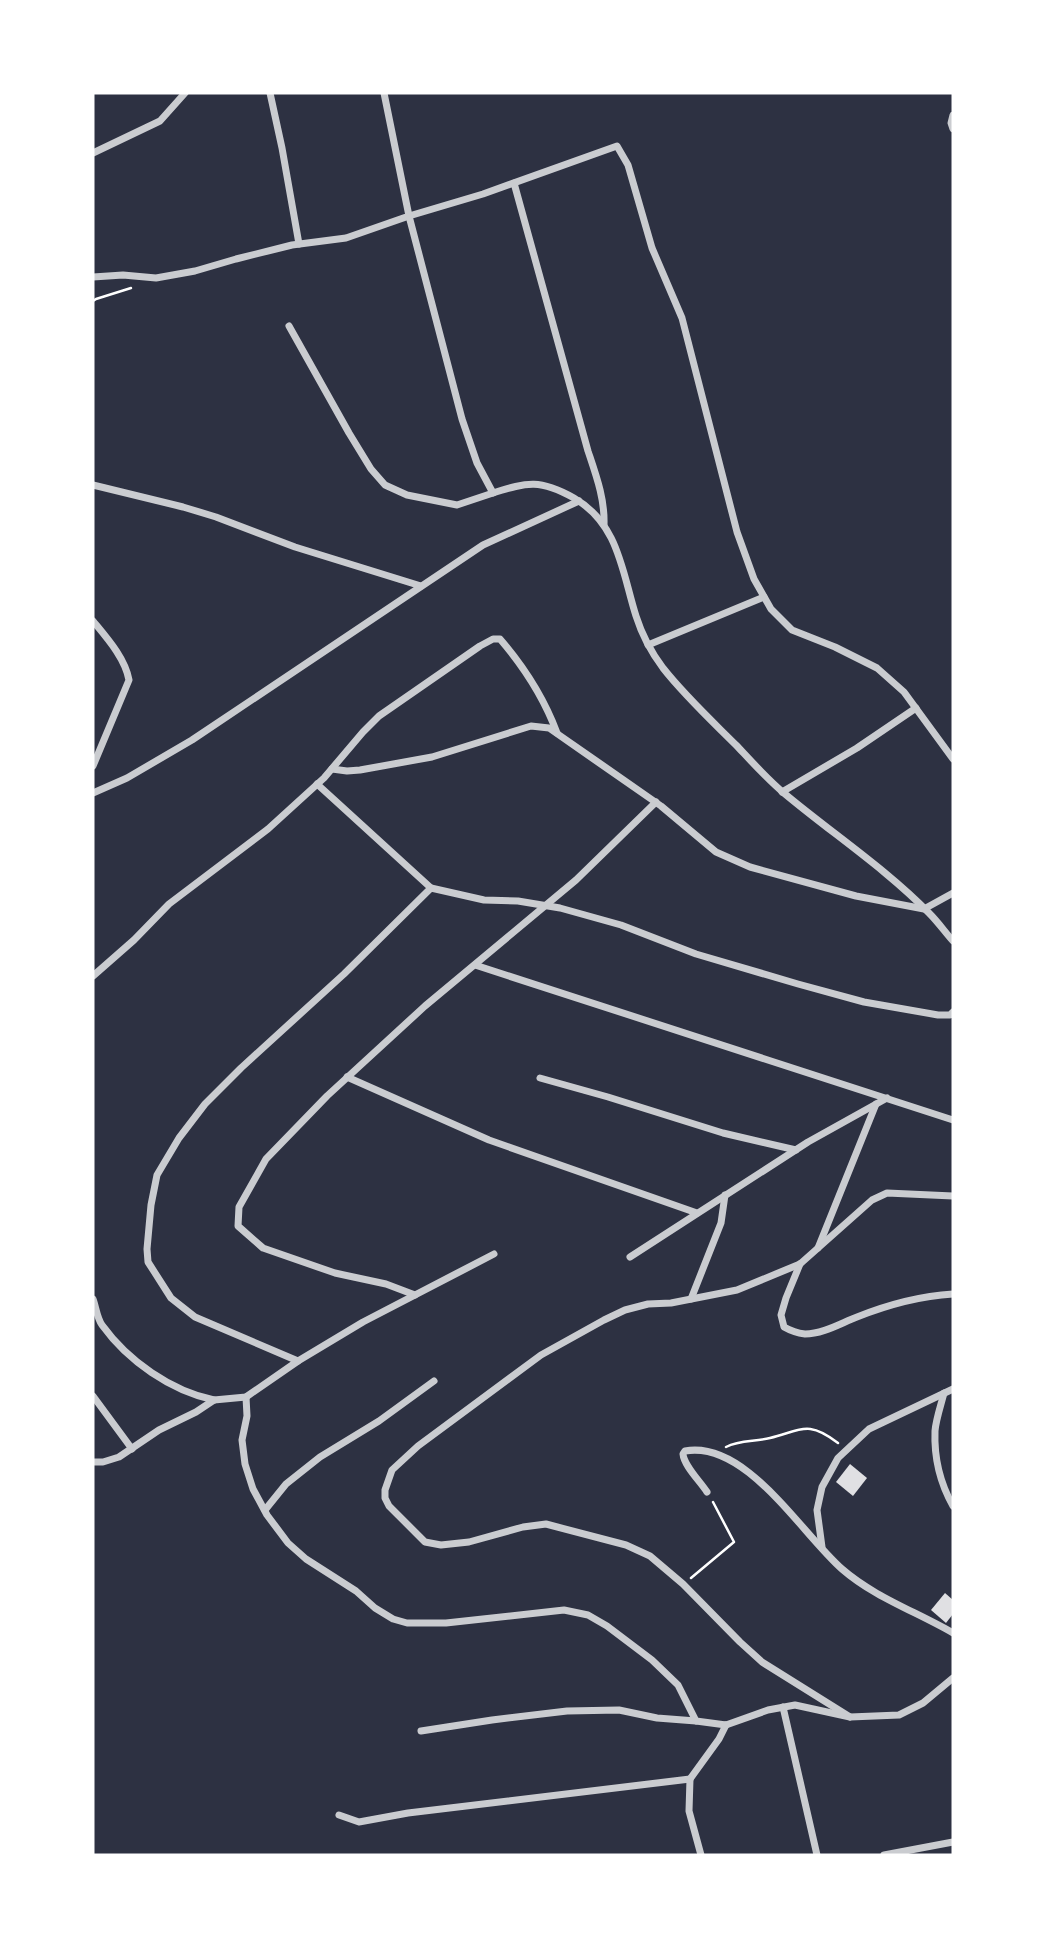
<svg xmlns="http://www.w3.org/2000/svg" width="1046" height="1948" viewBox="0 0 1046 1948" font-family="Rubik,sans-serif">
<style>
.building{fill:#e0e0e3}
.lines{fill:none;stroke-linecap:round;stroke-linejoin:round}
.path{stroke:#fff;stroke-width:2.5}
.minor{stroke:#caccd0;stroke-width:7}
</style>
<rect width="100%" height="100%" fill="#2d3142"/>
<g class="building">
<polygon points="850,1464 867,1478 853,1496 836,1482"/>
<polygon points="945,1593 953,1600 953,1614 946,1623 931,1610"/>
</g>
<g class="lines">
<g class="path">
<polyline points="93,301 96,299 131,288"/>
<path d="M 726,1447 C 740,1440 755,1442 770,1438 C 802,1430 808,1420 838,1443"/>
<polyline points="691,1578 734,1542 713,1502"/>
</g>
<g class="minor">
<polyline points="270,93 282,148 299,244"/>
<polyline points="953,115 951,123 953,129"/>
<polyline points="93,153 160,121 185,93"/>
<path d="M 514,183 L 588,451 C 596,475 605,499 604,525"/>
<polyline points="93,277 123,275 156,278 195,271 236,259 292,245 346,238 409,216 384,93"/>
<polyline points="289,326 349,433 371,469 385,485 407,495 457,505 493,493"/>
<polyline points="93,485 183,507 216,517 295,547 421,586"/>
<path d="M 93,621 C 107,638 125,658 129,680 L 93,766"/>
<polyline points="648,645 764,597"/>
<path d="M 953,759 L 904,692 L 877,668 L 835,647 L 792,630 L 771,609 L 754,579 L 737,532 L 682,318 L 652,248 L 628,165 L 617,146 L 483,194 L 409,216 L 462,419 L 477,463 L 493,493 C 528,482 540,479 574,498 C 619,524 622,572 636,616 C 642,635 651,652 663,668 C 685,696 712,721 736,745 C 752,762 768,780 785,794 C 833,834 886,869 929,913 C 938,922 945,932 953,941"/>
<polyline points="332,769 347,771 360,770 432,757 531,726 549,728 661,806 716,852 750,867 856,896 924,909 953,893"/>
<polyline points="317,784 431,888 344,974 241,1068 205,1104 179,1138 157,1175 151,1205 147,1249 148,1262 171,1298 195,1317 298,1361 363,1322 494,1254"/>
<polyline points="782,792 857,748 916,708"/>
<polyline points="93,793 127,778 192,740 483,545 579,501"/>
<polyline points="431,888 484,900 518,901 560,908 621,925 696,954 798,984 864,1002 938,1015 950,1015 953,1012"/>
<polyline points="475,965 953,1120"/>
<path d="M 93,976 L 134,940 L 169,904 L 268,829 L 324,778 L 363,732 L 379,716 L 480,646 L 493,639 L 500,639 C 524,667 544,698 557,733"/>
<polyline points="347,1077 489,1140 697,1213"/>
<polyline points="540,1078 608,1097 723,1133 796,1150"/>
<polyline points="818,1248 876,1104"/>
<polyline points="630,1257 808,1142 887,1098"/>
<path d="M 800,1264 L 786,1298 L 781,1315 L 784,1327 C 791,1331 797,1333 805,1334 C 823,1334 841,1323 857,1317 C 887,1305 921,1296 953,1294"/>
<polyline points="415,1295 386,1284 335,1273 263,1248 238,1226 239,1207 266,1159 327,1096 425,1006 576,880 656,802"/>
<path d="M 93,1299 C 96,1307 97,1318 102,1325 C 128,1361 171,1391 214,1400"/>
<polyline points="691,1299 721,1223 725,1195"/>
<path d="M 944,1393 C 941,1405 936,1419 935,1431 C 934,1458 940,1483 953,1506"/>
<polyline points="93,1396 132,1449"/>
<polyline points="246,1397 247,1416 242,1440 245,1464 253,1489 267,1515 288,1543 306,1559 356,1591 375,1608 393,1619 407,1623 446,1623 564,1610 588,1615 607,1626 652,1660 678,1685 696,1721 726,1725 768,1710 795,1705 850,1717 899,1715 923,1703 953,1678"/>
<polyline points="93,1462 103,1462 119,1457 159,1430 196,1412 214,1400 246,1397 298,1361"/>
<path d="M 707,1492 C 700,1481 684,1466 683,1454 L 685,1451 C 746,1440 801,1533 842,1569 C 874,1597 917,1612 953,1633"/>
<polyline points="265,1510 286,1484 320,1457 379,1421 434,1381"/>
<polyline points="822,1547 817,1510 822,1487 838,1458 869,1429 953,1389"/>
<polyline points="783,1707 817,1855"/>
<polyline points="850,1717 762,1662 740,1642 683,1584 650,1556 626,1545 546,1524 523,1527 469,1542 441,1545 425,1542 389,1506 385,1498 385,1490 392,1470 418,1446 541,1355 604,1320 625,1310 648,1304 671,1303 737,1290 800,1264 872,1200 887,1193 953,1196"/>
<polyline points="421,1731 492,1720 567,1711 619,1710 657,1718 696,1721"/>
<polyline points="339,1815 359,1822 408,1813 690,1779"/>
<polyline points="701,1855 689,1811 690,1779 719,1739 726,1725"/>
<polyline points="884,1855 953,1842"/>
</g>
</g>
<rect width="1046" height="1948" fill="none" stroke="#ffffff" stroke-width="189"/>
</svg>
